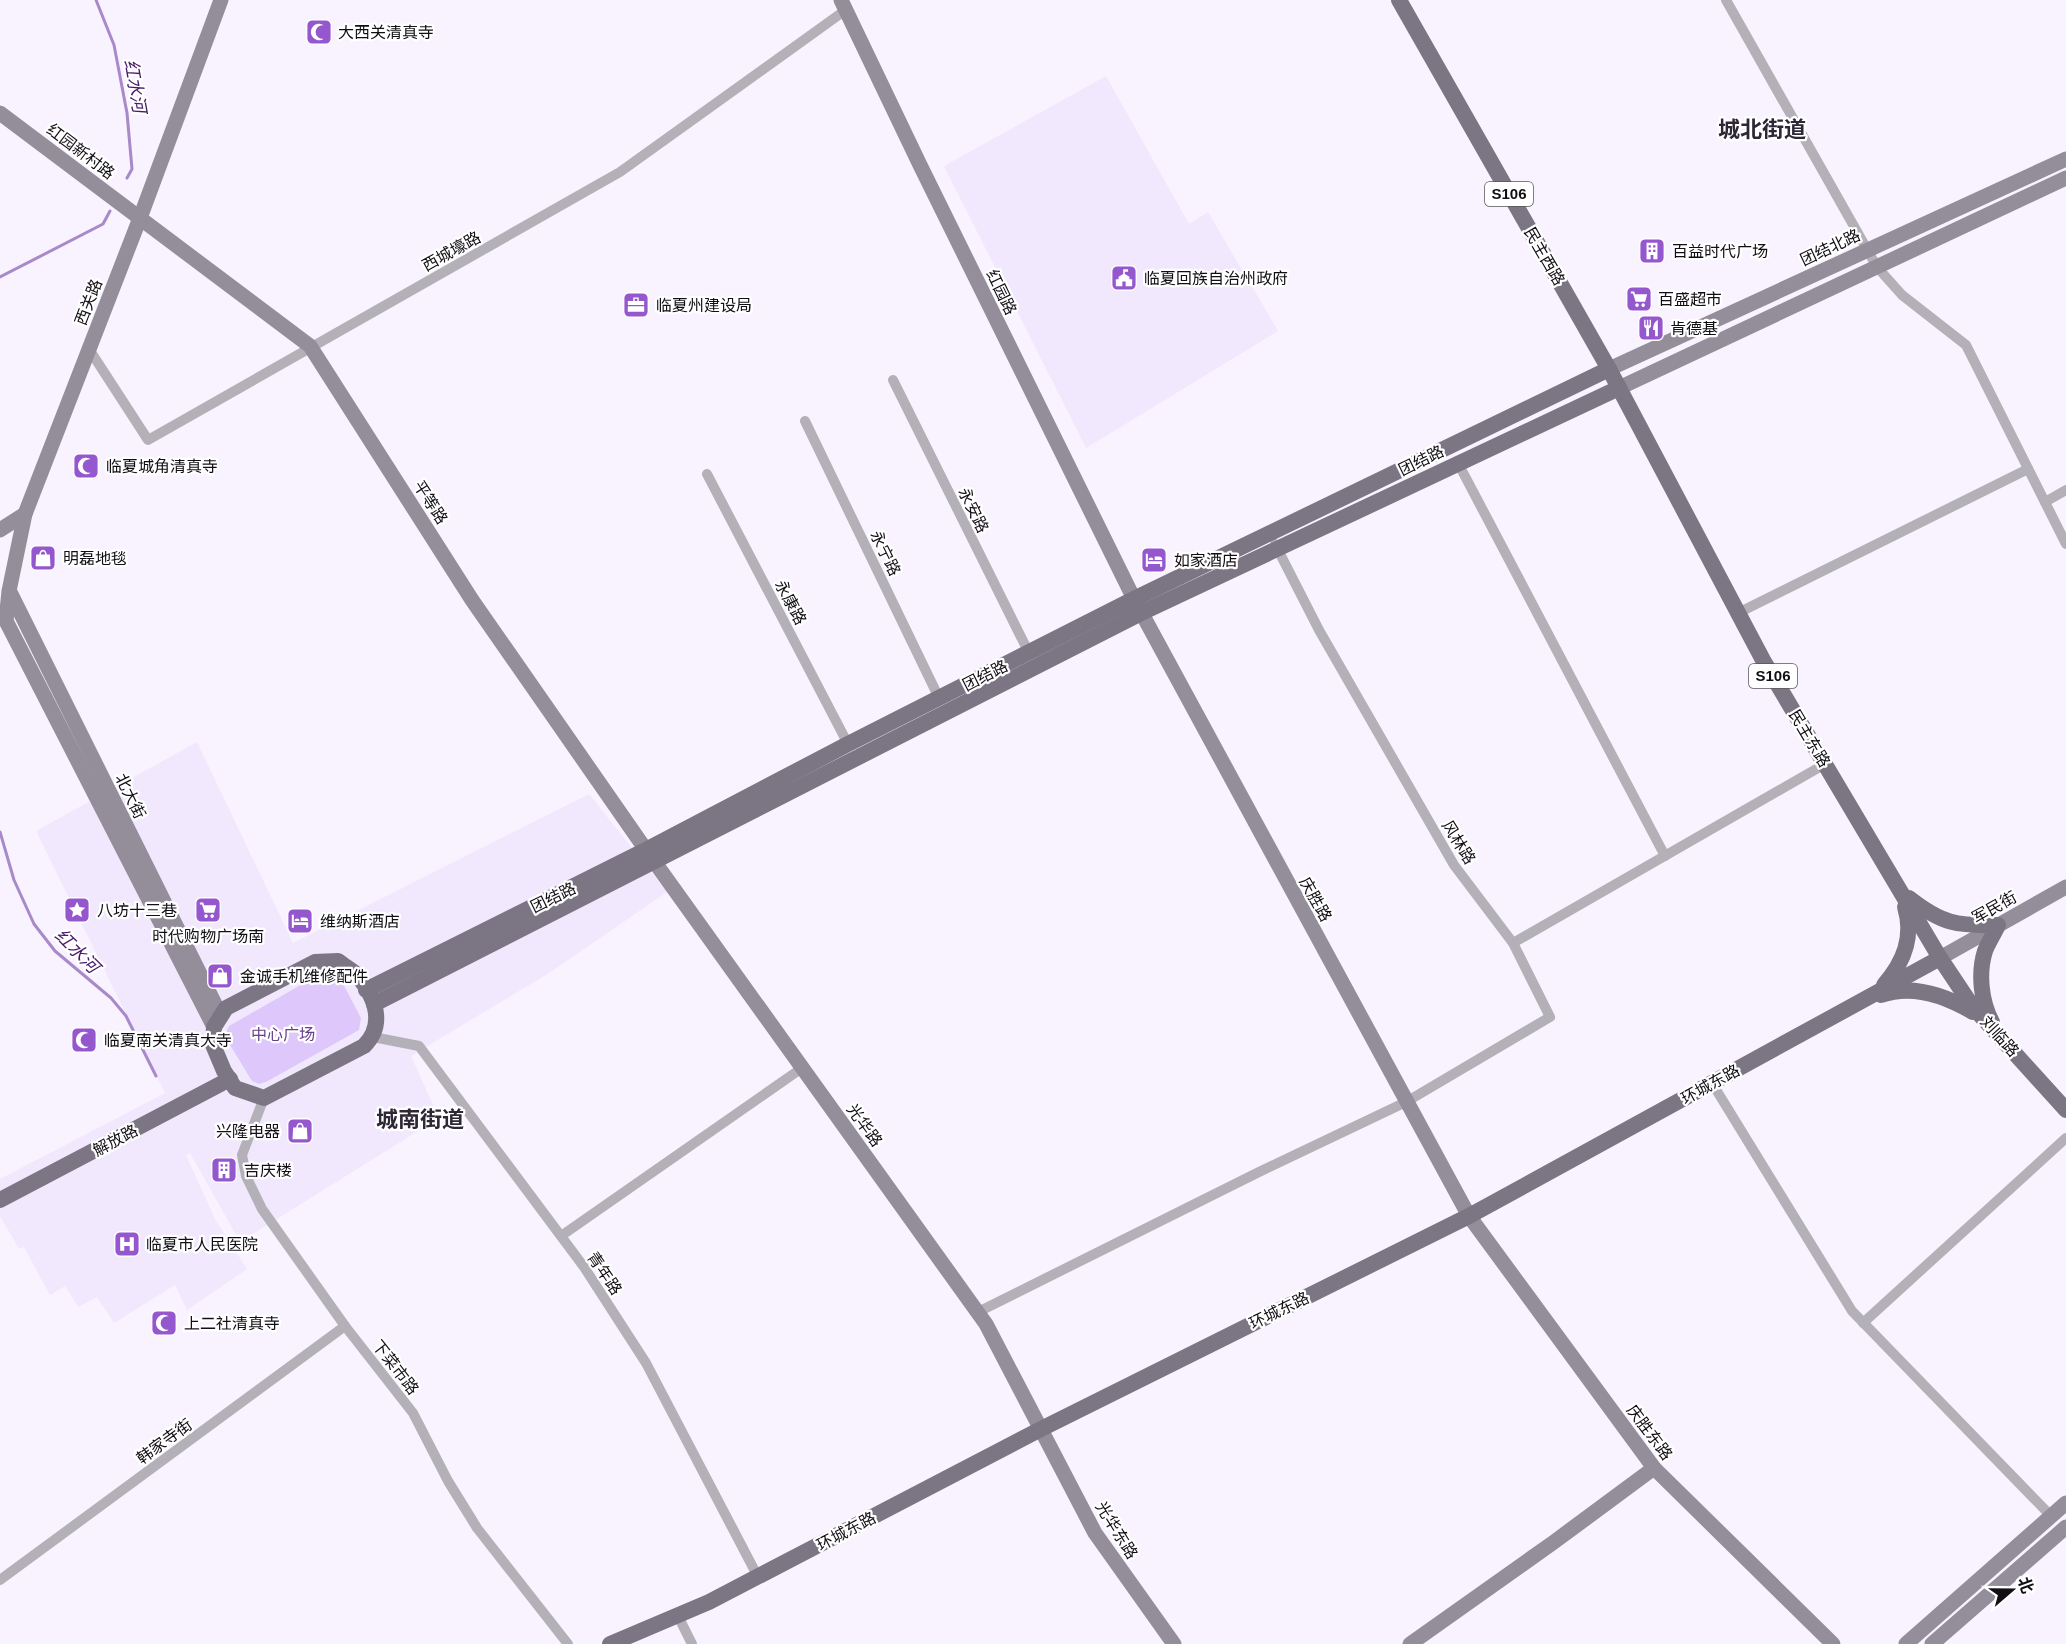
<svg xmlns="http://www.w3.org/2000/svg" width="2066" height="1644" viewBox="0 0 2066 1644" font-family="Arial,'Noto Sans SC',sans-serif">
<style>
.built{fill:#f1e8fd}
.green{fill:#dec7fa}
.lines{fill:none;stroke-linecap:round;stroke-linejoin:round}
.stream{stroke:#a889ca;stroke-width:3}
.street{stroke:#b4b0b8;stroke-width:10}
.secondary{stroke:#938e9a;stroke-width:15}
.primary{stroke:#7c7684;stroke-width:16}
.labels{text-anchor:middle;stroke-width:4.5;stroke-linejoin:round;paint-order:stroke}
.shield{fill:#fff;stroke:#58565a;stroke-width:1.5}
.shield-label{font-size:15px;font-weight:bold;fill:#110e14}
.poi-label{font-size:16px;fill:#110e14;stroke:#fff;text-anchor:start}
.street-label{font-size:16px;fill:#110e14;stroke:#fff}
.park-label{font-size:16px;fill:#68408f;stroke:#fff}
.water-label{font-size:18px;font-style:italic;fill:#451b67;stroke:#fff}
.district-label{font-size:22px;font-weight:bold;fill:#2e2836;stroke:#fff}
</style>
<rect width="100%" height="100%" fill="#f8f3ff"/>
<g class="built">
<polygon points="1106,76 1189,224 1208,212 1278,331 1086,448 944,166"/>
<polygon points="197,742 293,943 589,794 667,892 549,973 411,1056 439,1118 240,1242 190,1153 186,1155 215,1219 247,1269 187,1310 175,1285 114,1323 97,1297 78,1307 65,1286 50,1295 24,1247 19,1249 0,1216 0,1179 165,1093 36,831"/>
</g>
<polygon class="green" points="325,971 335,973 341,980 361,1018 359,1030 266,1082 259,1084 252,1081 227,1040 227,1030 229,1026"/>
<g class="lines">
<g class="stream">
<polyline points="96,0 114,45 127,113 132,169 127,178"/>
<polyline points="0,277 103,224 110,211"/>
<polyline points="0,832 14,880 34,924 55,951 111,998 126,1016 156,1076"/>
</g>
<g class="street">
<polyline points="1726,0 1877,267 1902,295 1966,345 2066,544"/>
<polyline points="89,349 148,440 620,172 847,9"/>
<polyline points="893,380 1029,653"/>
<polyline points="805,421 939,698"/>
<polyline points="1458,463 1665,856"/>
<polyline points="707,474 848,744"/>
<polyline points="2045,502 2066,490"/>
<polyline points="1738,613 2028,469"/>
<polyline points="1513,943 1825,764"/>
<polyline points="373,1037 419,1046 584,1267 646,1363 758,1577"/>
<polyline points="1712,1083 1852,1311 2051,1516"/>
<polyline points="264,1098 242,1155 246,1176 262,1209 345,1326 413,1413 448,1481 477,1528 568,1644"/>
<polyline points="561,1236 802,1068"/>
<polyline points="978,1312 1259,1172 1406,1102 1550,1017 1513,943 1454,865 1319,630 1275,544"/>
<polyline points="1863,1323 2066,1138"/>
<polyline points="0,1580 345,1326"/>
<polyline points="678,1616 692,1644"/>
</g>
<g class="secondary">
<polyline points="841,0 920,165 1134,599 1469,1216 1654,1468 1833,1644"/>
<polyline points="0,113 310,346 472,600 646,850 986,1324 1095,1533 1174,1644"/>
<polyline points="1609,369 2066,159"/>
<polyline points="1619,388 2066,178"/>
<polyline points="0,530 25,514"/>
<polyline points="10,592 221,1016"/>
<polyline points="0,614 6,621 214,1027"/>
<polyline points="6,621 9,591 25,514 140,218 221,0"/>
<polyline points="1940,958 2066,887"/>
<polyline points="1410,1644 1554,1542 1654,1468"/>
<polyline points="1906,1644 2066,1503"/>
<polyline points="1932,1644 2066,1527"/>
</g>
<g class="primary">
<polyline points="1399,0 1609,369 1763,660 1940,958 1972,1006 2066,1110"/>
<path d="M 1909,898 C 1942,924 1957,926 1998,925 C 1994,934 1988,943 1985,951 C 1978,973 1981,1002 1992,1022"/>
<path d="M 338,961 C 344,966 352,970 357,975 C 375,997 386,1024 364,1046 L 264,1098 L 235,1088 L 224,1071 L 213,1045 L 214,1027 L 226,1008 L 315,962 Z"/>
<path d="M 1884,985 C 1904,962 1914,937 1905,907"/>
<polyline points="366,990 646,850 848,744 1134,599 1609,369"/>
<path d="M 1881,995 C 1912,984 1946,996 1973,1012"/>
<polyline points="374,1004 1141,613 1619,388"/>
<polyline points="0,1200 230,1079"/>
<polyline points="610,1644 709,1602 1041,1429 1469,1216 1940,958"/>
</g>
</g>
<defs>
<symbol id="mosque-square" viewBox="-11 -11 22 22"><rect x="-9" y="-9" width="18" height="18" rx="4" fill="#9557cd" stroke="#fff"/><path d="M3.5-4.9A6 6 0 1 0 3.5 4.9A5 5 0 1 1 3.5-4.9Z" fill="#fff"/></symbol>
<symbol id="building-square" viewBox="-11 -11 22 22"><rect x="-9" y="-9" width="18" height="18" rx="4" fill="#9557cd" stroke="#fff"/><path d="M-4-6H4V6H1V3H-1V6H-4ZM-2.5-4.3h1.7v1.8h-1.7ZM.8-4.3h1.7v1.8H.8ZM-2.5-1h1.7V.8h-1.7ZM.8-1h1.7V.8H.8Z" fill="#fff"/></symbol>
<symbol id="civic-square" viewBox="-11 -11 22 22"><rect x="-9" y="-9" width="18" height="18" rx="4" fill="#9557cd" stroke="#fff"/><path d="M-.6-6.5H3V-4.5H.6V-3L4-1V1h2V6H-6V1h2V-1L-.6-3ZM-1.2 2.5V6h2.4V2.5Z" fill="#fff"/></symbol>
<symbol id="supermarket-square" viewBox="-11 -11 22 22"><rect x="-9" y="-9" width="18" height="18" rx="4" fill="#9557cd" stroke="#fff"/><path d="M-6-5.5h2.5l.6 2H6L4.5 2H-2.5L-4.4-4H-6ZM-1.5 3.2a1.3 1.3 0 1 0 .1 0ZM3 3.2a1.3 1.3 0 1 0 .1 0Z" fill="#fff"/></symbol>
<symbol id="office-square" viewBox="-11 -11 22 22"><rect x="-9" y="-9" width="18" height="18" rx="4" fill="#9557cd" stroke="#fff"/><path d="M-6-3h4V-5.5h4V-3h4V5H-6ZM-1-4.5V-3h2v-1.5ZM-6 0V1H6V0Z" fill="#fff"/></symbol>
<symbol id="restaurant-square" viewBox="-11 -11 22 22"><rect x="-9" y="-9" width="18" height="18" rx="4" fill="#9557cd" stroke="#fff"/><path d="M-5-6h1v4h1v-4h1v4h1v-4h1v5L-1.5 .5V6h-2V.5L-5-1ZM5-6V6H3V1.5H1.5Q1.5-4 5-6Z" fill="#fff"/></symbol>
<symbol id="shop-square" viewBox="-11 -11 22 22"><rect x="-9" y="-9" width="18" height="18" rx="4" fill="#9557cd" stroke="#fff"/><path d="M-5-2.5h2.3a2.7 3.5 0 0 1 5.4 0H5L5.5 6h-11ZM-1.5-2.5h3a1.5 2.3 0 0 0-3 0Z" fill="#fff"/></symbol>
<symbol id="hotel-square" viewBox="-11 -11 22 22"><rect x="-9" y="-9" width="18" height="18" rx="4" fill="#9557cd" stroke="#fff"/><path d="M-6-4.5h1.5V1H6V5H4.5V3h-9V5H-6ZM-4 0a1.8 1.8 0 1 1 3.6 0ZM.5 0V-2.5h3Q6-2.5 6 0Z" fill="#fff"/></symbol>
<symbol id="sight-square" viewBox="-11 -11 22 22"><rect x="-9" y="-9" width="18" height="18" rx="4" fill="#9557cd" stroke="#fff"/><path d="M0-6L1.8-2.2L6-1.7L2.9 1.2L3.7 5.4L0 3.3L-3.7 5.4L-2.9 1.2L-6-1.7L-1.8-2.2Z" fill="#fff"/></symbol>
<symbol id="hospital-square" viewBox="-11 -11 22 22"><rect x="-9" y="-9" width="18" height="18" rx="4" fill="#9557cd" stroke="#fff"/><path d="M-5-5h3v3.5h4V-5h3V5h-3V1.5h-4V5h-3Z" fill="#fff"/></symbol>
</defs>
<g fill-rule="evenodd">
<use href="#mosque-square" x="304" y="17" width="30" height="30"/>
<use href="#building-square" x="1637" y="236" width="30" height="30"/>
<use href="#civic-square" x="1109" y="263" width="30" height="30"/>
<use href="#supermarket-square" x="1624" y="284" width="30" height="30"/>
<use href="#office-square" x="621" y="290" width="30" height="30"/>
<use href="#restaurant-square" x="1636" y="313" width="30" height="30"/>
<use href="#mosque-square" x="71" y="451" width="30" height="30"/>
<use href="#shop-square" x="28" y="543" width="30" height="30"/>
<use href="#hotel-square" x="1139" y="545" width="30" height="30"/>
<use href="#sight-square" x="62" y="895" width="30" height="30"/>
<use href="#supermarket-square" x="193" y="895" width="30" height="30"/>
<use href="#hotel-square" x="285" y="906" width="30" height="30"/>
<use href="#shop-square" x="205" y="961" width="30" height="30"/>
<use href="#mosque-square" x="69" y="1025" width="30" height="30"/>
<use href="#shop-square" x="285" y="1116" width="30" height="30"/>
<use href="#building-square" x="209" y="1155" width="30" height="30"/>
<use href="#hospital-square" x="112" y="1229" width="30" height="30"/>
<use href="#mosque-square" x="149" y="1308" width="30" height="30"/>
</g>
<g class="labels">
<g class="shield">
<rect x="1485" y="182" width="48" height="24" rx="4.5"/>
<rect x="1749" y="664" width="48" height="24" rx="4.5"/>
</g>
<g class="shield-label">
<text x="1509" y="199">S106</text>
<text x="1773" y="681">S106</text>
</g>
<g class="poi-label">
<text x="338" y="38">大西关清真寺</text>
<text x="1672" y="257">百益时代广场</text>
<text x="1144" y="284">临夏回族自治州政府</text>
<text x="1658" y="305">百盛超市</text>
<text x="656" y="311">临夏州建设局</text>
<text x="1670" y="334">肯德基</text>
<text x="106" y="472">临夏城角清真寺</text>
<text x="63" y="564">明磊地毯</text>
<text x="1174" y="566">如家酒店</text>
<text x="97" y="916">八坊十三巷</text>
<text x="320" y="927">维纳斯酒店</text>
<text x="208" y="942" text-anchor="middle">时代购物广场南</text>
<text x="240" y="982">金诚手机维修配件</text>
<text x="104" y="1046">临夏南关清真大寺</text>
<text x="280" y="1137" text-anchor="end">兴隆电器</text>
<text x="244" y="1176">吉庆楼</text>
<text x="146" y="1250">临夏市人民医院</text>
<text x="184" y="1329">上二社清真寺</text>
</g>
<g class="street-label">
<text transform="translate(81 151) rotate(37)" y="6">红园新村路</text>
<text transform="translate(1830 247) rotate(-25)" y="6">团结北路</text>
<text transform="translate(451 251) rotate(-29)" y="6">西城壕路</text>
<text transform="translate(1545 256) rotate(60)" y="6">民主西路</text>
<text transform="translate(1002 292) rotate(64)" y="6">红园路</text>
<text transform="translate(88 302) rotate(-69)" y="6">西关路</text>
<text transform="translate(1421 460) rotate(-26)" y="6">团结路</text>
<text transform="translate(431 502) rotate(57)" y="6">平等路</text>
<text transform="translate(974 510) rotate(64)" y="6">永安路</text>
<text transform="translate(886 553) rotate(64)" y="6">永宁路</text>
<text transform="translate(791 602) rotate(62)" y="6">永康路</text>
<text transform="translate(985 675) rotate(-27)" y="6">团结路</text>
<text transform="translate(1810 738) rotate(59)" y="6">民主东路</text>
<text transform="translate(131 796) rotate(64)" y="6">北大街</text>
<text transform="translate(1459 842) rotate(58)" y="6">风林路</text>
<text transform="translate(553 897) rotate(-26)" y="6">团结路</text>
<text transform="translate(1316 899) rotate(61)" y="6">庆胜路</text>
<text transform="translate(1994 907) rotate(-29)" y="6">军民街</text>
<text transform="translate(2000 1036) rotate(48)" y="6">刘临路</text>
<text transform="translate(1710 1084) rotate(-29)" y="6">环城东路</text>
<text transform="translate(865 1125) rotate(54)" y="6">光华路</text>
<text transform="translate(115 1140) rotate(-28)" y="6">解放路</text>
<text transform="translate(605 1273) rotate(56)" y="6">青年路</text>
<text transform="translate(1279 1310) rotate(-26)" y="6">环城东路</text>
<text transform="translate(396 1367) rotate(52)" y="6">下菜市路</text>
<text transform="translate(1650 1432) rotate(53)" y="6">庆胜东路</text>
<text transform="translate(164 1441) rotate(-36)" y="6">韩家寺街</text>
<text transform="translate(1117 1530) rotate(58)" y="6">光华东路</text>
<text transform="translate(846 1531) rotate(-28)" y="6">环城东路</text>
</g>
<g class="park-label">
<text x="283" y="1040">中心广场</text>
</g>
<g class="water-label">
<text transform="translate(135 86) rotate(80)" y="6">红水河</text>
<text transform="translate(77 951) rotate(45)" y="6">红水河</text>
</g>
<g class="district-label">
<text x="1762" y="137">城北街道</text>
<text x="420" y="1127">城南街道</text>
</g>
</g>
<g transform="translate(2012 1590) rotate(70)" stroke="#ffffff" stroke-width="4.5" paint-order="stroke">
<path d="M0-4.5L10 22L0 15L-10 22Z" fill="#110e14"/>
<text y="-9" font-size="16" font-weight="bold" text-anchor="middle" fill="#110e14">北</text>
</g>
</svg>
